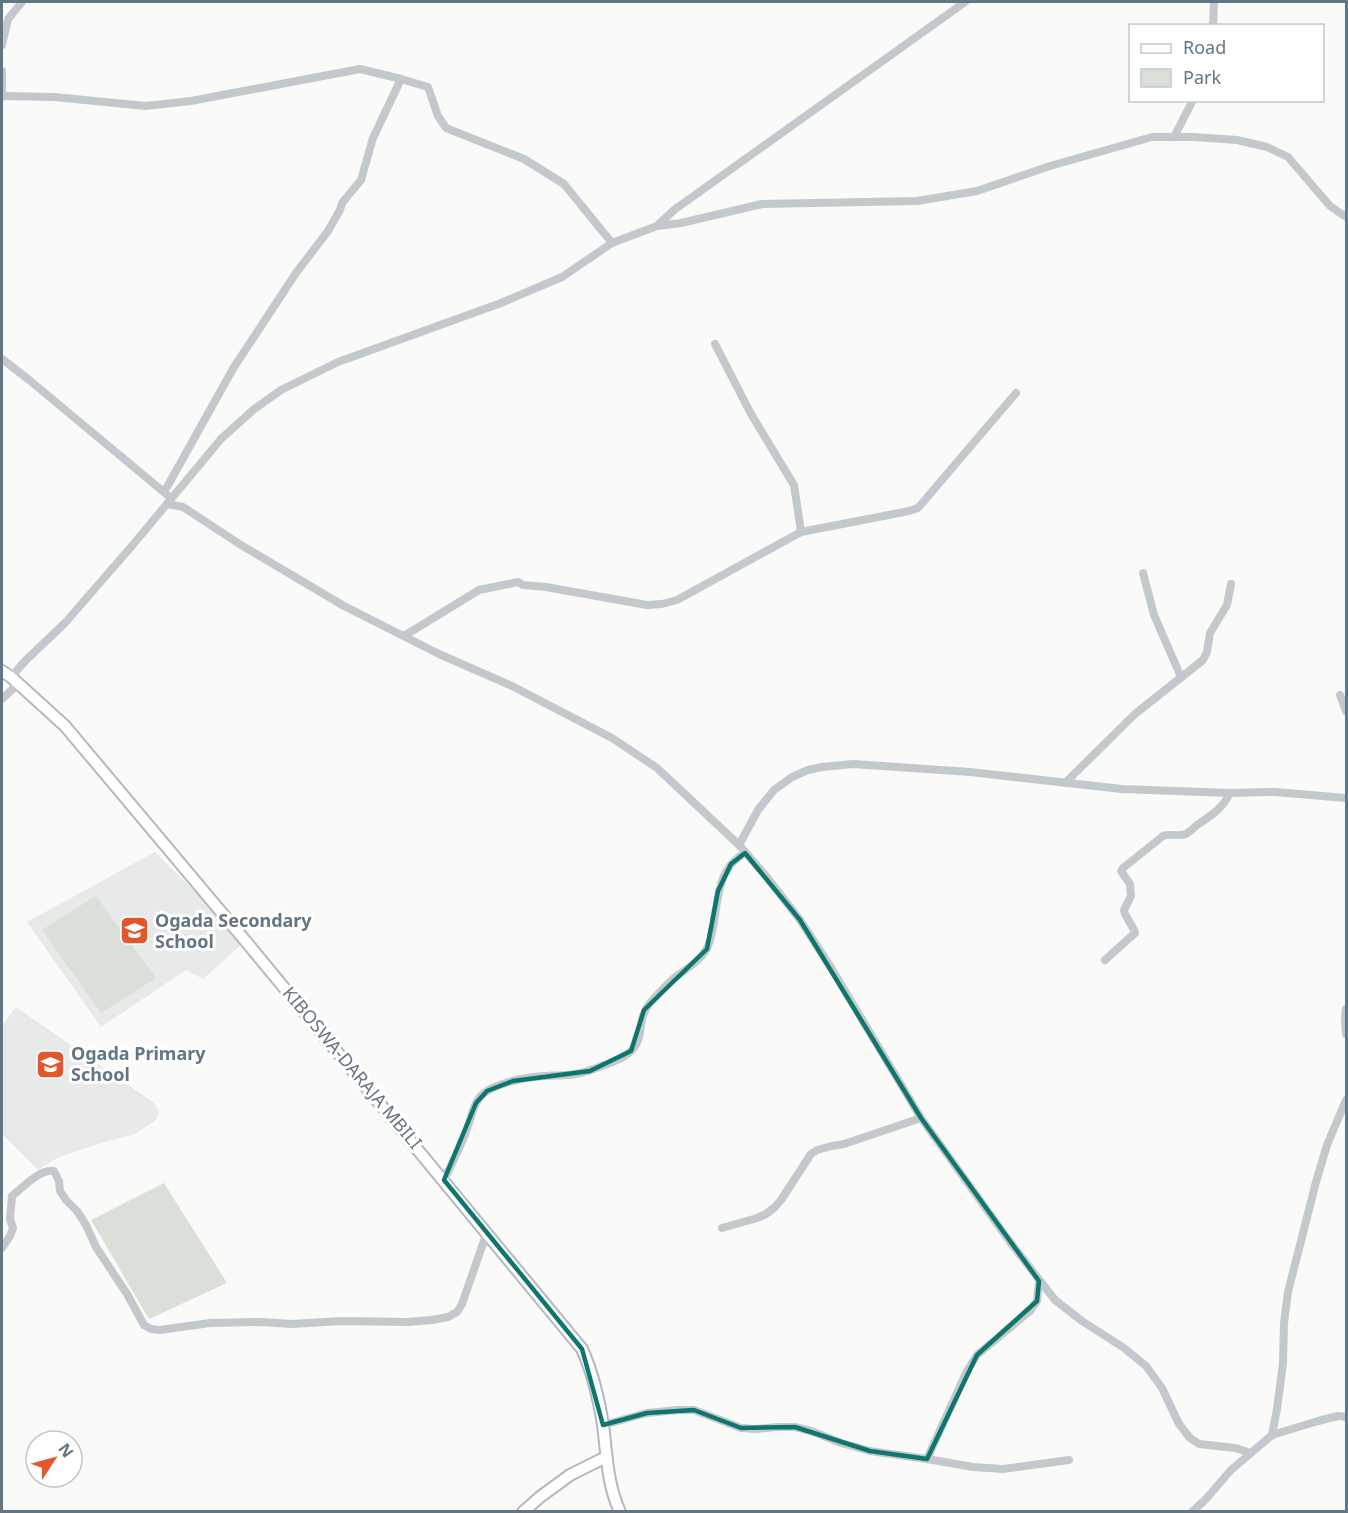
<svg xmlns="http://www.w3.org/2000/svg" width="1348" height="1513" viewBox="0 0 1348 1513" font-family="'Noto Sans',sans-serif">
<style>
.built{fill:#e8e9e9}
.green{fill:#dadfd7}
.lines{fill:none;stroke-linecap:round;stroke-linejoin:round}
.secondary-casing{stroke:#b3babf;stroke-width:14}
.street{stroke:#c3c8cc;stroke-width:8}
.secondary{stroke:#fff;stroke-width:10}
.marked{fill:none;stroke:#0f766e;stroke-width:4.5;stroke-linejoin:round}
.labels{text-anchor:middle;stroke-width:6;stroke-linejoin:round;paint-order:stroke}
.poi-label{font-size:18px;font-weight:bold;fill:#657683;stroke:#fff;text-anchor:start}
.street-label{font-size:18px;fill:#657683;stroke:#fff}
</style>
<rect width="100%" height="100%" fill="#fafaf8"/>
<g class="built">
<polygon points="155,852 245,941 203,979 186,970 101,1027 27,922"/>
<polygon points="16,1007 153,1102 159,1112 157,1119 135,1134 101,1143 59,1157 38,1170 2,1134 2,1026"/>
</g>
<g class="green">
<polygon points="96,896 156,978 101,1013 42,930"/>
<polygon points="164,1183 227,1283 149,1319 91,1220"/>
</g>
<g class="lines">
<defs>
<g id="secondary">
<path d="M 2,671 L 11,677 L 65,726 L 248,944 L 582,1349 C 593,1373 599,1400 603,1425 C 607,1456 607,1483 620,1512"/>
<polyline points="523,1512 540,1497 570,1475 606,1457"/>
</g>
</defs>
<use href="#secondary" class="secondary-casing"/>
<g class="street">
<polyline points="1213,26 1214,2"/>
<polyline points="2,45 8,19 22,2"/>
<polyline points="2,71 2,97"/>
<polyline points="2,96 54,97 146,106 191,101 360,69 401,79 428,87 438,116 446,128 524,159 564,184 612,243"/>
<polyline points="1174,137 1193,100"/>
<polyline points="658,225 674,210 965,2"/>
<polyline points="715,344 751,414 794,485 801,532"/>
<polyline points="2,359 28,379 171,498"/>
<polyline points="167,487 234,367 296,273 328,231 340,210 342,203 361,180 373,138 401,79"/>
<polyline points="167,504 183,507 241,545 344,606 439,654 514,687 612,738 657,768 739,845 758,810 774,790 792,777 808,770 822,767 853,764 970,772 1122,789 1230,793 1275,792 1346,798"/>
<polyline points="1143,573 1154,615 1181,677"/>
<polyline points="404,636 479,590 518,582 523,585 546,587 647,605 662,604 677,600 801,532 909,511 918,508 1016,393"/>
<polyline points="11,677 26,660 65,623 131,547 221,439 253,410 281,390 338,362 501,303 562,277 612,243 657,226 681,223 762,204 917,201 977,191 1050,166 1152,137 1193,137 1237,140 1267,147 1288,157 1330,206 1346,217"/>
<polyline points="1340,695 1346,711"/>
<polyline points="2,699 18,684"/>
<polyline points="1065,783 1135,714 1203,660 1207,652 1210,633 1227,605 1231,584"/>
<polyline points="739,845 766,876 800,920 830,966 921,1118 1010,1242 1055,1300 1082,1321 1124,1348 1146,1366 1162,1388 1179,1424 1190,1438 1199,1444 1235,1448 1251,1453"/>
<path d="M 1105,960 L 1135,933 L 1134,930 L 1125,914 L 1124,910 L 1131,896 L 1130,884 L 1121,871 L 1123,868 L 1163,836 C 1170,833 1178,837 1186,834 C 1189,832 1194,828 1197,825 C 1212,815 1222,809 1230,793"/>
<polyline points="1346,1009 1345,1019 1346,1034"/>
<path d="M 444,1180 C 451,1165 459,1150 465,1134 C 470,1123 472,1106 480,1097 C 492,1083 527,1077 544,1076 C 555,1075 566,1076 576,1074 C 588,1072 599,1067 610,1063 C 619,1059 627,1056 633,1049 C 645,1035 636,1020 650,1003 C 657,995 664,987 672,980 C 684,970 702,961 708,946 C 720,915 711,871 745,853"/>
<polyline points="722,1228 757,1218 766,1214 775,1207 781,1200 811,1154 817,1150 832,1146 844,1144 921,1118"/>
<path d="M 2,1248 L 10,1236 L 13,1228 L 10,1219 L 12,1196 C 22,1188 41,1168 54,1171 L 59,1181 L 60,1191 L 66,1200 L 77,1211 L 86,1225 L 96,1247 L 127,1294 L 144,1325 L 151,1329 L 160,1330 L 210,1323 L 261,1322 L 292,1324 L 342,1321 L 408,1322 L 432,1320 L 448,1317 L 457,1312 L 462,1304 L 487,1232"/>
<polyline points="603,1425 647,1413 678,1410 694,1410 741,1428 756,1429 777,1427 795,1427 811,1431 841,1443 870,1451 927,1459 973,1467 1003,1469 1069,1460"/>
<polyline points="1272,1435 1277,1409 1283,1363 1284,1323 1288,1292 1316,1182 1327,1145 1346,1100"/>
<polyline points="927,1459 967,1371 977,1355 1030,1311 1037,1301 1039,1281"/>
<polyline points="1192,1512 1206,1499 1231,1470 1272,1435 1318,1421 1338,1416 1346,1417"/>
</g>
<use href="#secondary" class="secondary"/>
</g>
<path class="marked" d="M 745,853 L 800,920 L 921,1118 L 1039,1281 L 1037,1301 L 977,1355 L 927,1459 L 870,1451 L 795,1427 L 741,1428 L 694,1410 L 647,1413 L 603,1425 L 582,1349 L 444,1180 L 476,1103 L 487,1091 L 513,1081 L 590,1071 L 631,1051 L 644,1010 L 707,949 L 718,891 L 731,864 Z"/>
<defs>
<symbol id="school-square" viewBox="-11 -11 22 22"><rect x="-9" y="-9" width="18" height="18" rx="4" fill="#e4572e" stroke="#fff"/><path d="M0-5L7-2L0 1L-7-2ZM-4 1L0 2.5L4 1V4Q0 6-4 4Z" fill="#fff"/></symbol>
</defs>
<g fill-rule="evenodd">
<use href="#school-square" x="118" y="914" width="33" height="33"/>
<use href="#school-square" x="34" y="1048" width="33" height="33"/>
</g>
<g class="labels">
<g class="poi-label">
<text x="155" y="927">Ogada Secondary<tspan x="155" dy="21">School</tspan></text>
<text x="71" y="1060">Ogada Primary<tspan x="71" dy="21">School</tspan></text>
</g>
<g class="street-label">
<text transform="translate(352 1068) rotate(50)" y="6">KIBOSWA-DARAJA MBILI</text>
</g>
</g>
<rect width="1348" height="1513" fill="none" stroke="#657683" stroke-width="6"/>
<rect x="1129" y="24" width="195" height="78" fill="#ffffff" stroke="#c1c8cd" stroke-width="1.5"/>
<rect x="1141" y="44" width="30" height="9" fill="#ffffff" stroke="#c1c8cd" stroke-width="1.5"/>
<text x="1183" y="54" font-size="18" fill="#657683">Road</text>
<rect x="1141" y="69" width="30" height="18" fill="#dadfd7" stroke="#c1c8cd" stroke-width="1.5"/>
<text x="1183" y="84" font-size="18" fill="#657683">Park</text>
<g transform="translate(54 1459) rotate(54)"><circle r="28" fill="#ffffff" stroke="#c1c8cd" stroke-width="1.5"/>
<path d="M0-4.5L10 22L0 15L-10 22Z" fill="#e4572e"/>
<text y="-9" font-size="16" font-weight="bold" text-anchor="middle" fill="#657683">N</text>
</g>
</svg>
